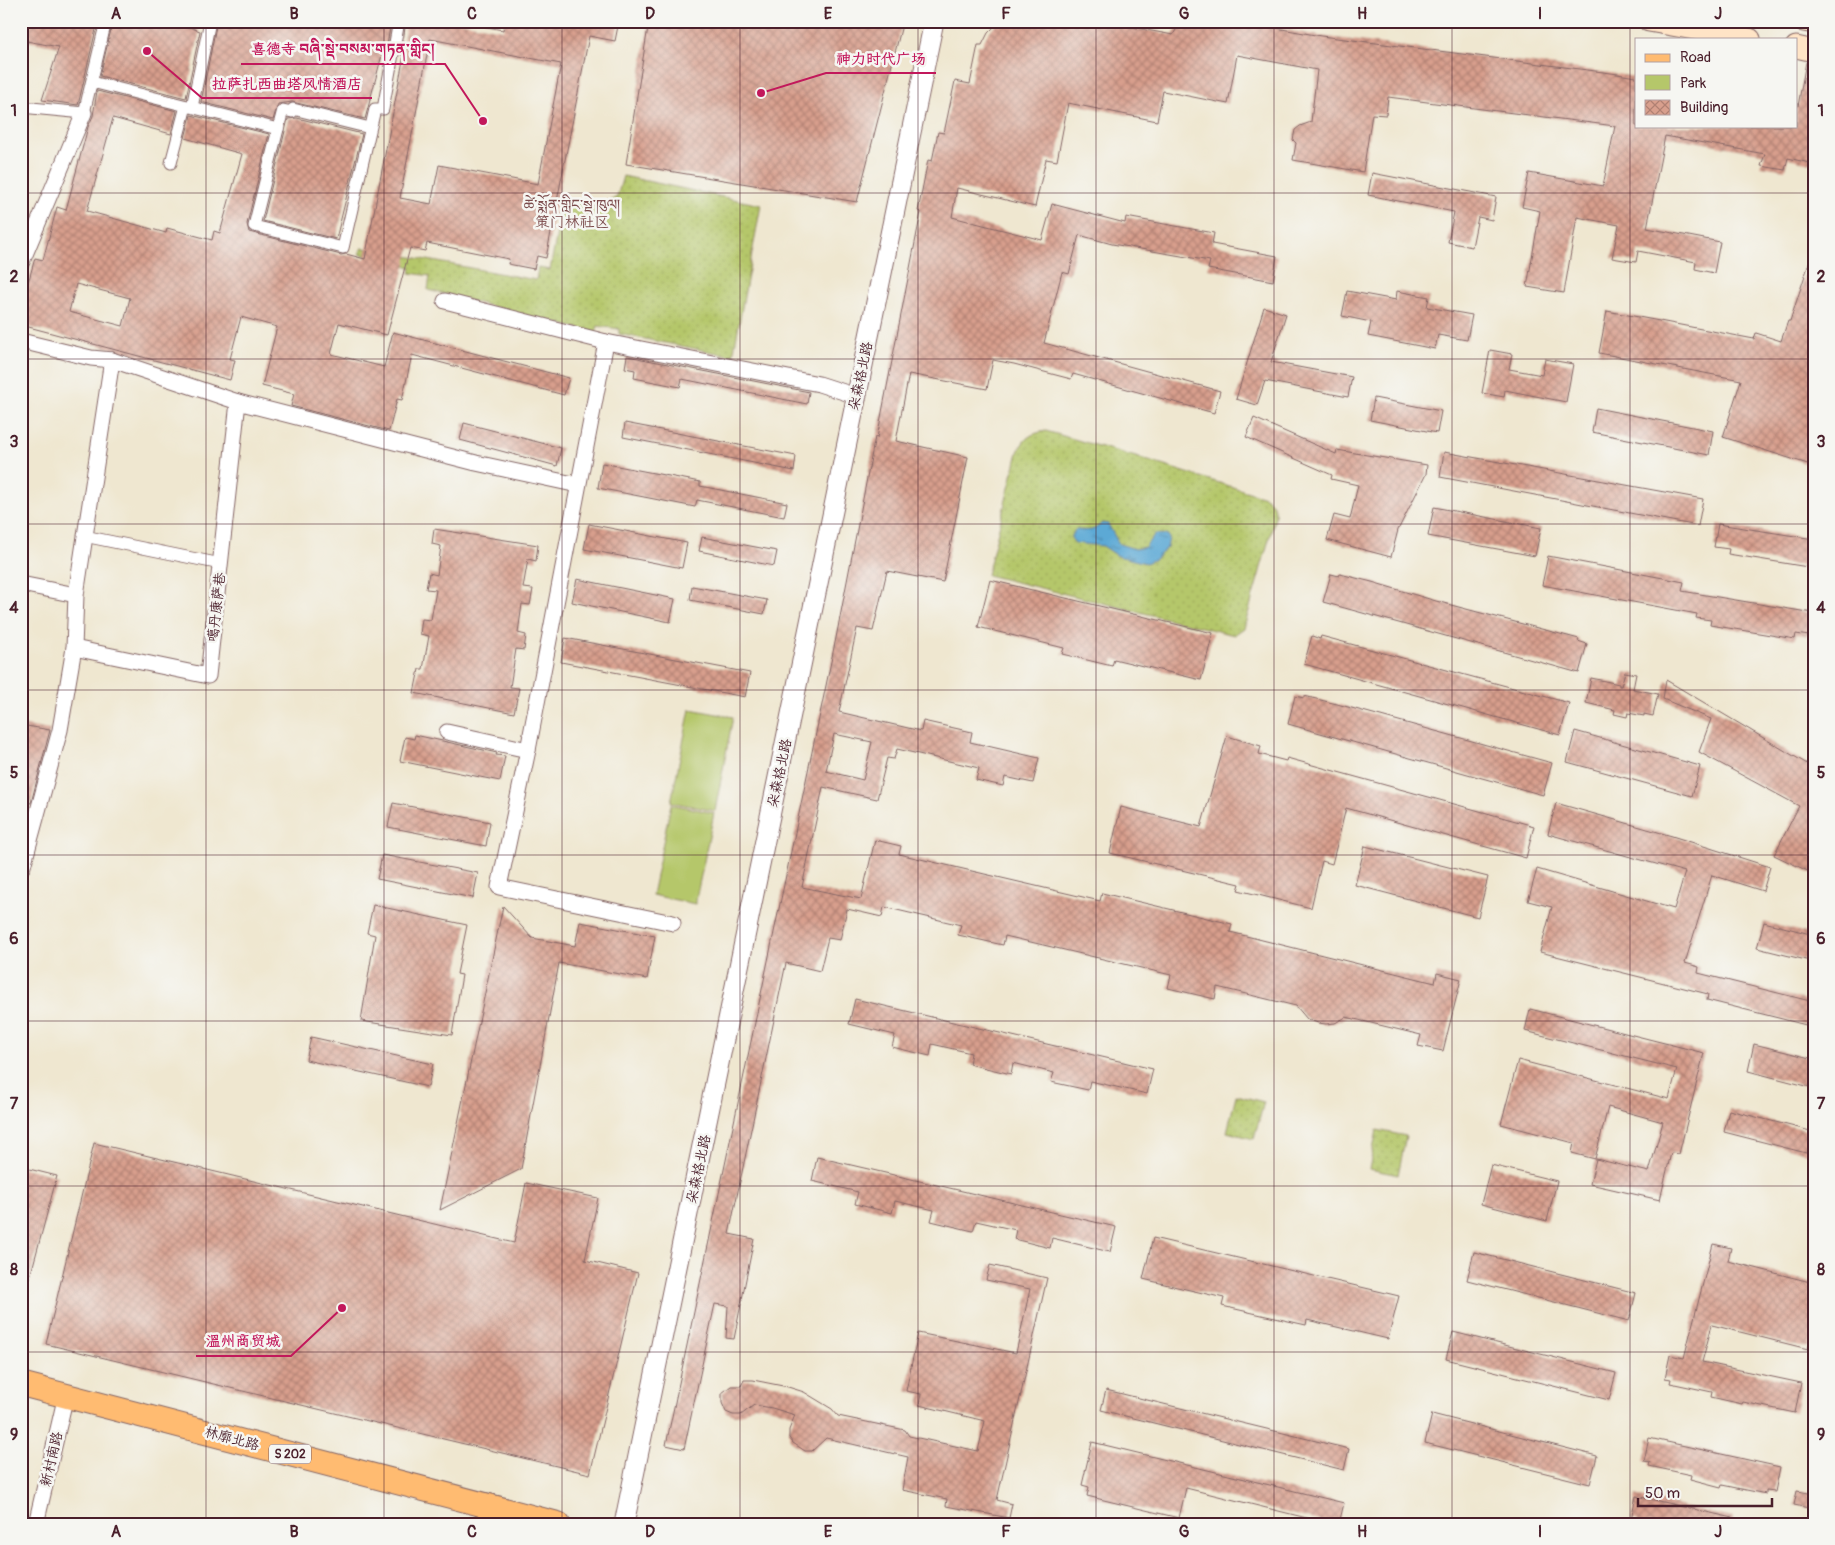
<svg xmlns="http://www.w3.org/2000/svg" width="1835" height="1545" viewBox="0 0 1835 1545" font-family="Pangolin,'LXGW WenKai TC','Noto Serif Tibetan',sans-serif">
<style>
.grass{fill:url(#grass-dots);stroke:#80734a}
.park{fill:#b5c76a;stroke:#80734a}
.water{fill:url(#water-ripples);stroke:#526480}
.building{fill:url(#building-cross-hatch);fill-rule:evenodd}
.lines{fill:none;stroke-linecap:round;stroke-linejoin:round}
.pedestrian-casing{stroke:#846565;stroke-width:13}
.minor-casing{stroke:#846565;stroke-width:17}
.tertiary-casing{stroke:#846565;stroke-width:21}
.secondary-casing{stroke:#846565;stroke-width:23}
.primary-casing{stroke:#846565;stroke-width:26}
.pedestrian{stroke:#fff;stroke-width:11}
.minor{stroke:#fff;stroke-width:15}
.tertiary{stroke:#fff;stroke-width:19}
.secondary{stroke:#ffe4c6;stroke-width:21}
.primary{stroke:#ffbb71;stroke-width:24}
.grid{fill:none;stroke:#4a1f2b;stroke-width:1;stroke-opacity:0.55}
.labels{text-anchor:middle;stroke-width:5;stroke-linejoin:round;paint-order:stroke}
.shield{fill:#f6f6f2;stroke:#7e6067;stroke-width:1}
.shield-label{font-size:12px;font-weight:bold;fill:#4a1f2b}
.street-label{font-size:14px;fill:#4a1f2b;stroke:#f6f6f2}
.neighbourhood-label{font-size:15px;fill:#7c4c4d;stroke:#f6f6f2}
.leader{fill:none;stroke:#c2185b;stroke-width:2}
.callout-dot{fill:#c2185b;stroke:#f6f6f2;stroke-width:2}
.callout-label{font-size:15px;text-anchor:middle;font-weight:bold;fill:#c2185b;stroke:#f6f6f2;stroke-width:5;stroke-linejoin:round;paint-order:stroke}
.neatline{fill:none;stroke:#4a1f2b;stroke-width:2}
.grid-label{font-size:16px;text-anchor:middle;font-weight:bold;fill:#4a1f2b}
</style>
<defs>
<pattern id="grass-dots" width="8" height="8" patternUnits="userSpaceOnUse" patternTransform="scale(1.25)"><rect width="8" height="8" fill="#b5c76a"/><path d="M2 2h.1M6 6h.1" fill="none" stroke="#9daa5c" stroke-width="1.8" stroke-linecap="round"/></pattern>
<pattern id="water-ripples" width="26" height="14" patternUnits="userSpaceOnUse" patternTransform="scale(1.25)"><rect width="26" height="14" fill="#5ba9d5"/><path d="M2 4q2-2 4 0t4 0M15 11q2-2 4 0t4 0" fill="none" stroke="#4d89ad"/></pattern>
<pattern id="building-cross-hatch" width="8" height="8" patternUnits="userSpaceOnUse" patternTransform="scale(1.25)"><rect width="8" height="8" fill="#d89f8d"/><path d="M0 0l8 8M0 8l8-8" fill="none" stroke="#b18173"/></pattern>
</defs>
<rect width="100%" height="100%" fill="#f6f6f2"/>
<filter id="ink" filterUnits="userSpaceOnUse"><feTurbulence type="fractalNoise" baseFrequency=".02" numOctaves="2"/><feDisplacementMap in="SourceGraphic" scale="10" xChannelSelector="R" yChannelSelector="G"/><feConvolveMatrix kernelMatrix="1 2 1 2 8 2 1 2 1" color-interpolation-filters="sRGB"/></filter>
<filter id="wash" filterUnits="userSpaceOnUse"><feTurbulence type="fractalNoise" baseFrequency=".0096" numOctaves="4" result="noise"/><feDisplacementMap in="SourceGraphic" scale="20" xChannelSelector="R" yChannelSelector="G"/><feGaussianBlur stdDeviation="1.12" result="paint"/><feColorMatrix in="noise" values="0 0 0 0 0 0 0 0 0 0 0 0 0 0 0 0 0 1.4 0 .05"/><feComposite in="paint" operator="in"/></filter>
<g filter="url(#wash)">
<rect width="100%" height="100%" fill="#efe7d0"/>
<g class="grass">
<polygon points="623,176 761,205 733,356 619,334 619,329 598,326 596,333 428,290 430,276 410,273 411,267 359,254 362,248 536,280 538,268 550,270 563,201 597,207 617,197"/>
<path d="M 1046,431 L 1126,454 L 1265,497 C 1274,504 1276,508 1275,518 L 1244,628 L 1234,635 L 987,575 L 1018,452 C 1025,437 1030,434 1046,431 Z"/>
<polygon points="1236,1095 1264,1102 1254,1139 1227,1132"/>
<polygon points="1377,1130 1406,1136 1398,1175 1369,1169"/>
</g>
<g class="park">
<polygon points="690,709 733,717 715,811 671,802"/>
<polygon points="671,804 714,813 695,904 652,895"/>
</g>
<path class="water" d="M 1102,523 L 1108,524 L 1119,544 L 1135,549 L 1145,547 L 1155,534 L 1168,535 L 1169,538 L 1167,548 L 1155,559 L 1146,563 L 1118,556 L 1103,546 L 1075,543 L 1071,538 L 1075,530 C 1089,530 1092,533 1102,523 Z"/>
<g id="blocks">
<g class="building">
<polygon points="21,21 98,21 78,105 42,100 59,47 21,40"/>
<polygon points="113,21 172,21 200,31 186,98 100,76"/>
<polygon points="217,21 391,21 386,51 383,51 365,119 292,102 278,104 273,120 201,102"/>
<path d="M 406,21 L 455,21 L 503,30 L 505,21 L 619,21 L 615,41 L 589,36 L 546,258 L 537,256 L 534,269 L 508,264 L 509,259 L 427,243 L 425,251 L 410,248 L 387,335 L 339,323 L 331,354 L 384,367 L 393,332 L 569,378 L 564,395 L 412,355 L 402,400 L 397,399 L 389,431 L 291,406 L 294,394 L 262,386 L 277,327 L 241,317 L 230,359 L 235,360 L 230,380 L 21,325 L 21,308 L 35,258 L 43,260 L 57,207 L 66,210 L 88,127 L 93,116 L 97,91 L 177,111 L 171,134 L 113,118 L 87,211 L 166,233 L 167,228 L 212,240 L 214,231 L 220,233 L 242,154 L 185,138 L 191,115 L 269,134 L 247,224 L 249,232 L 341,255 L 346,254 L 365,259 L 404,55 L 401,55 ZM 430,39 L 561,64 L 538,184 L 439,165 L 431,204 L 400,198 ZM 76,284 L 130,298 L 123,326 L 69,312 Z"/>
<polygon points="649,21 903,21 857,202 626,164"/>
<path d="M 1006,21 L 1086,21 L 1109,26 L 1110,23 L 1173,35 L 1181,21 L 1229,21 L 1247,25 L 1248,23 L 1321,36 L 1611,73 L 1636,77 L 1636,126 L 1796,126 L 1796,106 L 1798,106 L 1806,62 L 1814,63 L 1814,164 L 1788,158 L 1785,170 L 1761,166 L 1765,154 L 1665,136 L 1647,228 L 1720,242 L 1714,273 L 1695,269 L 1696,262 L 1638,251 L 1636,262 L 1612,258 L 1619,225 L 1577,217 L 1564,293 L 1527,287 L 1540,211 L 1522,207 L 1529,173 L 1603,186 L 1615,126 L 1388,97 L 1386,115 L 1372,114 L 1363,172 L 1293,160 L 1296,143 L 1293,140 L 1295,130 L 1300,126 L 1311,122 L 1317,70 L 1237,55 L 1228,104 L 1163,91 L 1157,121 L 1068,103 L 1057,161 L 1046,159 L 1035,207 L 957,188 L 952,217 L 1042,240 L 1052,204 L 1125,223 L 1126,217 L 1214,233 L 1212,244 L 1277,256 L 1273,281 L 1208,269 L 1210,261 L 1112,244 L 1079,235 L 1069,274 L 1062,272 L 1044,343 L 1220,391 L 1214,413 L 1073,374 L 1071,379 L 1014,364 L 993,360 L 987,389 L 909,374 L 896,441 L 968,457 L 943,582 L 887,571 L 873,631 L 857,628 L 839,712 L 921,731 L 923,721 L 972,732 L 970,742 L 1039,758 L 1033,783 L 1005,777 L 1003,786 L 976,780 L 979,768 L 897,749 L 894,759 L 887,758 L 877,799 L 823,787 L 802,887 L 861,899 L 875,840 L 901,846 L 899,854 L 1100,901 L 1102,893 L 1232,924 L 1230,932 L 1435,983 L 1437,973 L 1461,979 L 1443,1051 L 1418,1046 L 1421,1035 L 1346,1017 L 1335,1023 L 1326,1024 L 1318,1023 L 1307,1019 L 1296,1006 L 1217,987 L 1215,999 L 1168,988 L 1171,975 L 1005,936 L 1003,945 L 958,935 L 961,925 L 884,907 L 882,917 L 847,909 L 840,940 L 828,938 L 820,971 L 786,963 L 729,1234 L 754,1239 L 734,1339 L 726,1338 L 728,1306 L 715,1304 L 684,1449 L 666,1445 L 836,638 L 875,437 L 877,438 L 921,212 L 918,211 L 928,160 L 932,161 L 938,132 L 944,133 L 955,81 L 970,84 L 978,45 L 982,45 L 988,33 L 996,25 ZM 834,734 L 872,742 L 863,780 L 826,771 Z"/>
<polygon points="297,118 362,134 336,239 263,221 288,119"/>
<polygon points="1372,173 1496,197 1492,220 1478,217 1472,247 1448,242 1454,212 1368,195"/>
<polygon points="1811,257 1814,258 1814,466 1723,437 1741,380 1599,353 1607,311 1754,339 1756,333 1781,341 1788,321 1790,321"/>
<polygon points="1347,291 1396,300 1397,291 1429,297 1427,307 1472,315 1467,340 1438,335 1435,349 1368,336 1371,322 1342,316"/>
<polygon points="1264,307 1286,314 1271,362 1352,377 1348,397 1265,381 1257,405 1236,399"/>
<polygon points="1490,350 1512,354 1509,369 1542,375 1545,359 1573,364 1566,402 1505,390 1504,397 1482,393"/>
<polygon points="627,356 809,392 807,404 682,379 680,387 634,378 635,370 625,368"/>
<polygon points="1374,398 1441,411 1437,433 1370,420"/>
<polygon points="1596,408 1713,431 1709,455 1592,432"/>
<polygon points="1254,418 1336,454 1337,450 1427,465 1426,474 1398,530 1391,557 1327,540 1334,515 1350,519 1358,485 1331,479 1332,475 1246,437"/>
<polygon points="464,423 561,448 557,466 460,440"/>
<polygon points="625,423 796,456 794,471 623,437"/>
<polygon points="1444,452 1703,499 1698,526 1440,477"/>
<polygon points="602,463 700,482 700,486 787,503 784,517 697,500 695,507 598,488"/>
<polygon points="1434,507 1541,528 1535,556 1428,536"/>
<polygon points="589,524 687,543 682,568 584,549"/>
<polygon points="1718,524 1814,539 1814,568 1728,554 1729,549 1714,547"/>
<polygon points="434,529 538,545 536,561 528,559 523,588 533,589 530,605 522,604 518,633 526,635 524,650 516,649 510,687 519,688 514,713 414,693 419,669 423,669 429,636 420,634 422,619 431,620 436,590 426,589 429,573 437,575 441,546 432,544"/>
<polygon points="702,537 777,551 774,566 699,551"/>
<polygon points="1548,556 1684,582 1682,591 1813,613 1809,636 1796,634 1795,639 1710,625 1711,620 1696,618 1697,614 1542,585"/>
<polygon points="1331,574 1339,576 1340,574 1372,582 1436,601 1579,639 1578,641 1587,644 1579,673 1323,602"/>
<polygon points="577,579 675,599 670,622 572,602"/>
<polygon points="990,580 1213,633 1201,680 1114,659 1112,666 1062,654 1064,648 978,627"/>
<polygon points="692,586 767,600 764,614 690,600"/>
<polygon points="1312,636 1320,639 1321,636 1569,703 1560,735 1304,664"/>
<polygon points="565,638 750,673 745,697 561,662"/>
<polygon points="1625,672 1636,674 1633,689 1658,694 1653,716 1644,714 1644,716 1628,713 1627,717 1614,714 1615,710 1586,703 1591,678 1619,684 1619,686 1621,686"/>
<polygon points="1666,680 1814,768 1814,874 1774,855 1799,806 1699,752 1711,719 1663,699"/>
<polygon points="1295,696 1304,698 1304,696 1337,704 1552,763 1543,795 1288,724"/>
<polygon points="21,725 50,730 31,803 21,801"/>
<polygon points="1575,731 1700,766 1692,796 1567,762"/>
<polygon points="415,735 497,753 496,755 505,756 500,781 400,761 405,737 414,739"/>
<polygon points="1227,736 1261,746 1259,754 1286,761 1287,758 1534,826 1526,858 1346,808 1332,864 1322,861 1311,908 1238,890 1240,884 1110,853 1121,807 1201,827"/>
<polygon points="393,803 490,822 486,846 388,827"/>
<polygon points="1556,803 1672,836 1770,867 1763,891 1712,875 1685,963 1699,967 1698,973 1814,1002 1814,1027 1707,1000 1708,994 1540,952 1552,907 1528,901 1537,869 1674,909 1685,872 1548,834"/>
<polygon points="1365,846 1488,877 1478,917 1355,885"/>
<polygon points="382,855 478,873 473,898 377,879"/>
<polygon points="373,905 467,925 457,974 462,975 452,1035 361,1021 375,935 367,933"/>
<polygon points="503,906 532,938 575,946 580,922 655,936 647,979 559,963 521,1169 440,1210"/>
<polygon points="1764,922 1814,935 1814,962 1757,948"/>
<polygon points="855,999 1153,1069 1147,1094 1090,1081 1088,1090 1051,1082 1054,1073 1013,1063 1011,1074 969,1064 971,1053 932,1044 930,1056 892,1047 895,1035 849,1024"/>
<polygon points="1530,1009 1704,1053 1679,1154 1671,1153 1660,1200 1590,1184 1596,1159 1649,1172 1663,1122 1608,1107 1595,1159 1572,1153 1574,1143 1501,1124 1518,1060 1669,1099 1677,1069 1525,1031"/>
<polygon points="311,1037 433,1064 428,1087 306,1060"/>
<polygon points="1754,1044 1814,1059 1814,1088 1748,1071"/>
<polygon points="1729,1110 1814,1132 1814,1155 1724,1132"/>
<polygon points="94,1143 514,1243 526,1183 598,1198 585,1260 638,1273 590,1474 46,1344"/>
<polygon points="817,1157 1116,1227 1110,1252 1052,1238 1050,1248 1014,1239 1016,1230 976,1221 973,1231 931,1221 934,1210 895,1201 892,1213 855,1204 858,1192 812,1181"/>
<polygon points="1491,1165 1557,1181 1547,1221 1481,1204"/>
<polygon points="21,1167 57,1176 26,1292 21,1292"/>
<polygon points="1153,1238 1399,1296 1388,1339 1307,1320 1306,1325 1222,1306 1224,1298 1143,1279"/>
<polygon points="1713,1244 1731,1248 1728,1261 1814,1283 1814,1327 1808,1349 1712,1325 1702,1362 1801,1383 1795,1413 1743,1402 1742,1404 1711,1397 1712,1392 1670,1383 1671,1379 1665,1378 1670,1355 1684,1358"/>
<polygon points="1474,1252 1636,1293 1629,1321 1467,1280"/>
<polygon points="990,1265 1047,1278 997,1500 1012,1504 1009,1518 946,1506 947,1499 902,1490 908,1457 826,1438 812,1451 805,1451 793,1443 789,1438 789,1430 795,1415 772,1408 754,1405 741,1415 733,1415 726,1412 722,1403 722,1393 731,1386 741,1386 744,1380 753,1380 788,1387 804,1392 832,1409 838,1416 905,1430 909,1436 978,1451 985,1421 919,1405 921,1394 906,1391 918,1333 1016,1353 1030,1289 986,1280"/>
<polygon points="1453,1332 1616,1373 1609,1400 1446,1359"/>
<polygon points="1106,1390 1349,1449 1344,1470 1101,1410"/>
<polygon points="1432,1414 1597,1456 1590,1484 1425,1443"/>
<polygon points="1649,1438 1780,1467 1775,1492 1766,1491 1766,1494 1722,1485 1721,1488 1690,1480 1691,1475 1649,1466 1650,1462 1644,1461"/>
<polygon points="1092,1442 1344,1503 1339,1524 1331,1524 1186,1488 1179,1518 1087,1496 1089,1487 1082,1485"/>
<polygon points="1797,1491 1814,1494 1814,1509 1794,1505"/>
<polygon points="1636,1496 1733,1518 1732,1524 1637,1524 1638,1521 1631,1519"/>
</g>
</g>
</g>
<g filter="url(#ink)">
<use href="#blocks" fill-opacity="0" stroke="#846565" stroke-width="1"/>
<g class="lines">
<defs>
<g id="pedestrian">
<polyline points="92,82 278,129 283,110 292,112 293,109 370,128"/>
<polyline points="21,107 84,113 106,21"/>
<polyline points="192,107 210,21"/>
<polyline points="278,129 254,226 343,248 375,109 383,109 399,21"/>
<polyline points="171,163 186,106"/>
<polyline points="84,536 221,564"/>
</g>
<g id="minor">
<polyline points="21,264 84,113"/>
<polyline points="445,301 606,342 819,384 856,396"/>
<polyline points="21,341 91,358 112,360 238,402 476,463 578,485"/>
<polyline points="606,342 528,750 499,887 673,923"/>
<polyline points="21,584 76,595"/>
<polyline points="74,648 208,676 238,402"/>
<polyline points="447,732 528,750"/>
<polyline points="21,866 23,866 60,730 74,648 76,595 112,360"/>
<polyline points="36,1524 66,1395"/>
</g>
<polyline id="tertiary" points="624,1524 934,21"/>
<g id="secondary">
<polyline points="1649,21 1750,39"/>
<polyline points="1804,21 1814,23"/>
<polyline points="1796,47 1814,51"/>
</g>
<polyline id="primary" points="21,1384 558,1524"/>
</defs>
<use href="#pedestrian" class="pedestrian-casing"/>
<use href="#minor" class="minor-casing"/>
<use href="#tertiary" class="tertiary-casing"/>
<use href="#secondary" class="secondary-casing"/>
<use href="#primary" class="primary-casing"/>
<use href="#pedestrian" class="pedestrian"/>
<use href="#minor" class="minor"/>
<use href="#tertiary" class="tertiary"/>
<use href="#secondary" class="secondary"/>
<use href="#primary" class="primary"/>
</g>
</g>
<path class="grid" d="M 206,21 L 206,1524M 384,21 L 384,1524M 562,21 L 562,1524M 740,21 L 740,1524M 918,21 L 918,1524M 1096,21 L 1096,1524M 1274,21 L 1274,1524M 1452,21 L 1452,1524M 1630,21 L 1630,1524M 21,193 L 1814,193M 21,359 L 1814,359M 21,524 L 1814,524M 21,690 L 1814,690M 21,855 L 1814,855M 21,1021 L 1814,1021M 21,1186 L 1814,1186M 21,1352 L 1814,1352"/>
<g class="labels">
<rect class="shield" x="269" y="1444.5" width="42" height="19" rx="4"/>
<g class="shield-label">
<text x="290" y="1458">S 202</text>
</g>
<g class="street-label">
<text transform="translate(860 376) rotate(-78)" y="5">朵森格北路</text>
<text transform="translate(216 607) rotate(-84)" y="5">噶丹康萨巷</text>
<text transform="translate(779 773) rotate(-78)" y="5">朵森格北路</text>
<text transform="translate(698 1169) rotate(-78)" y="5">朵森格北路</text>
<text transform="translate(232 1438) rotate(15)" y="5">林廓北路</text>
<text transform="translate(51 1459) rotate(-77)" y="5">新村南路</text>
</g>
<g class="neighbourhood-label">
<text x="572" y="210">ཚེ་སྨོན་གླིང་སྡེ་ཁུལ།<tspan x="572" dy="17">策门林社区</tspan></text>
</g>
</g>
<path class="leader" d="M483 121L445 64H241M761 93L826 73H936M147 51L202 98H372M342 1308L291 1356H196"/>
<g class="callout-dot">
<circle cx="483" cy="121" r="5"/>
<circle cx="761" cy="93" r="5"/>
<circle cx="147" cy="51" r="5"/>
<circle cx="342" cy="1308" r="5"/>
</g>
<g class="callout-label">
<text x="343" y="54">喜德寺 བཞི་སྡེ་བསམ་གཏན་གླིང།</text>
<text x="881" y="64">神力时代广场</text>
<text x="287" y="89">拉萨扎西曲塔风情酒店</text>
<text x="243" y="1346">温州商贸城</text>
</g>
<rect width="1835" height="1545" fill="none" stroke="#f6f6f2" stroke-width="55"/>
<rect x="1635" y="38" width="162" height="90" fill="#f6f6f2" stroke="#b1a0a2"/>
<rect x="1645" y="54" width="25" height="8" fill="#ffbb71" stroke="#b1a0a2"/>
<text x="1680" y="62" font-size="15" fill="#4a1f2b">Road</text>
<rect x="1645" y="75" width="25" height="15" fill="#b5c76a" stroke="#b1a0a2"/>
<text x="1680" y="88" font-size="15" fill="#4a1f2b">Park</text>
<rect x="1645" y="100" width="25" height="15" fill="url(#building-cross-hatch)" stroke="#b1a0a2"/>
<text x="1680" y="112" font-size="15" fill="#4a1f2b">Building</text>
<path d="M1638 1498v8h134v-8" fill="none" stroke="#4a1f2b" stroke-width="2.5"/>
<text x="1645" y="1498" font-size="15" fill="#4a1f2b" stroke="#f6f6f2" stroke-width="4" paint-order="stroke">50 m</text>
<rect x="28" y="28" width="1780" height="1490" class="neatline"/>
<g class="grid-label">
<text x="116" y="19">A</text>
<text x="294" y="19">B</text>
<text x="472" y="19">C</text>
<text x="650" y="19">D</text>
<text x="828" y="19">E</text>
<text x="1006" y="19">F</text>
<text x="1184" y="19">G</text>
<text x="1362" y="19">H</text>
<text x="1540" y="19">I</text>
<text x="1718" y="19">J</text>
<text x="14" y="116">1</text>
<text x="1821" y="116">1</text>
<text x="14" y="282">2</text>
<text x="1821" y="282">2</text>
<text x="14" y="447">3</text>
<text x="1821" y="447">3</text>
<text x="14" y="613">4</text>
<text x="1821" y="613">4</text>
<text x="14" y="778">5</text>
<text x="1821" y="778">5</text>
<text x="14" y="944">6</text>
<text x="1821" y="944">6</text>
<text x="14" y="1109">7</text>
<text x="1821" y="1109">7</text>
<text x="14" y="1275">8</text>
<text x="1821" y="1275">8</text>
<text x="14" y="1440">9</text>
<text x="1821" y="1440">9</text>
<text x="116" y="1537">A</text>
<text x="294" y="1537">B</text>
<text x="472" y="1537">C</text>
<text x="650" y="1537">D</text>
<text x="828" y="1537">E</text>
<text x="1006" y="1537">F</text>
<text x="1184" y="1537">G</text>
<text x="1362" y="1537">H</text>
<text x="1540" y="1537">I</text>
<text x="1718" y="1537">J</text>
</g>
</svg>
